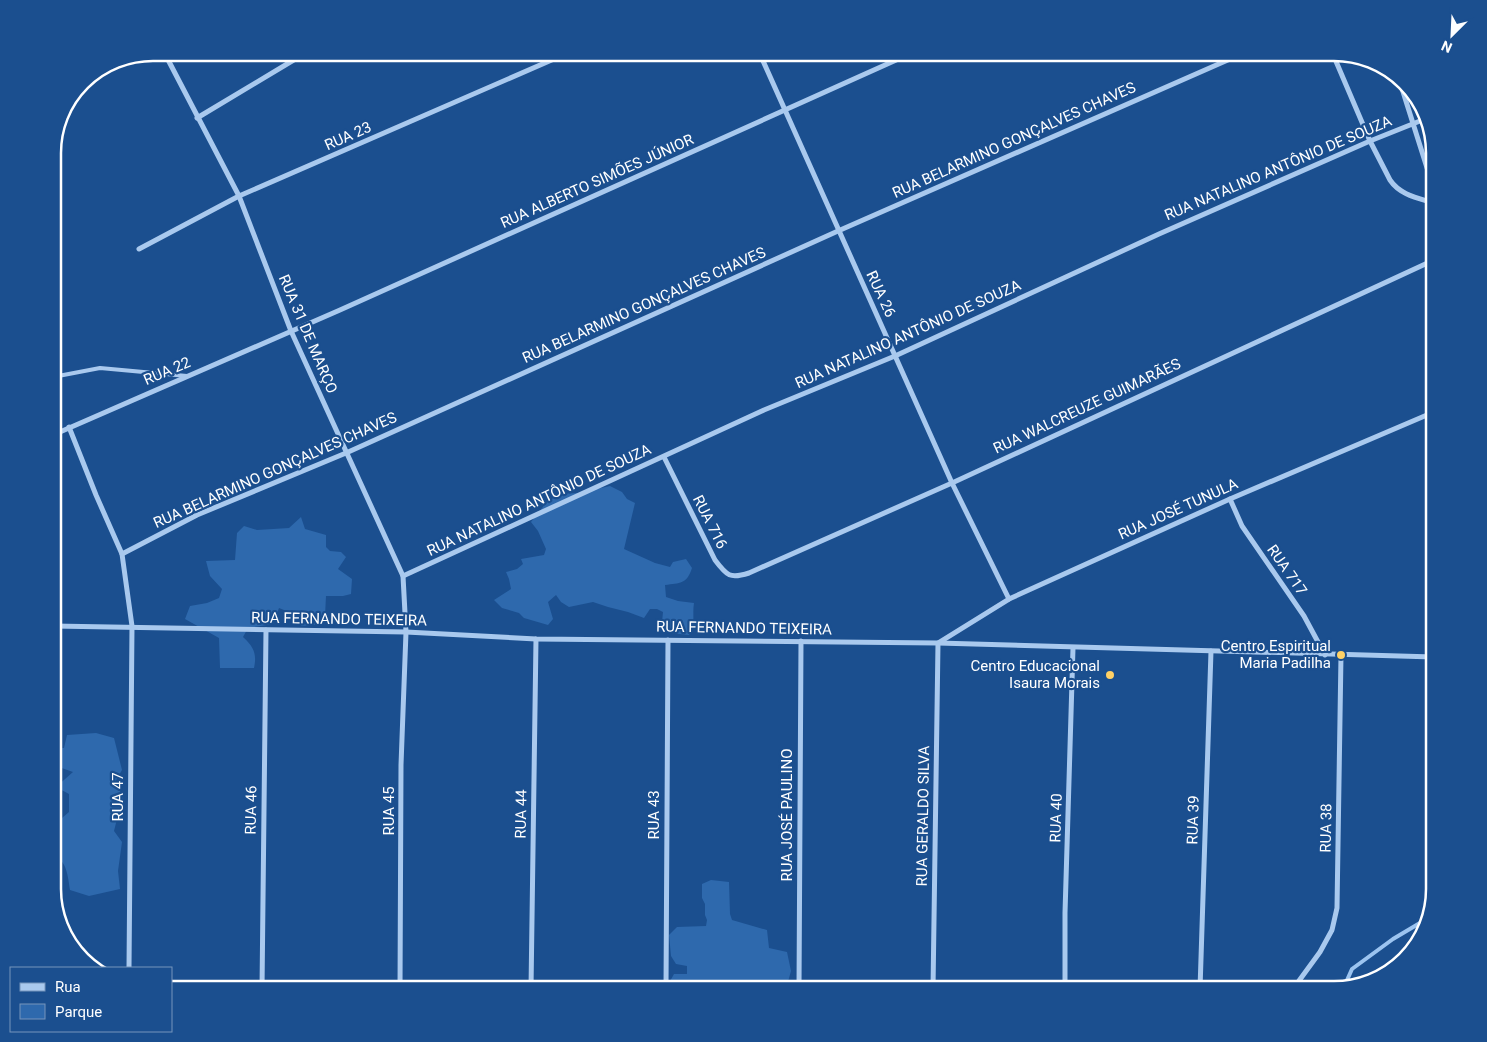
<svg xmlns="http://www.w3.org/2000/svg" width="1487" height="1042" viewBox="0 0 1487 1042" font-family="Roboto,sans-serif">
<style>
.green{fill:#2e69ad}
.lines{fill:none;stroke-linecap:round;stroke-linejoin:round}
.stream{stroke:#9cc4f0;stroke-width:4}
.service{stroke:#a9c9ee;stroke-width:4}
.minor{stroke:#a9c9ee;stroke-width:5}
.rail{stroke:#fff;stroke-width:4;stroke-dasharray:9 4;stroke-linecap:butt}
.poi-dot{fill:#ffd166;stroke:#1b4f8f;stroke-width:2}
.labels{text-anchor:middle;stroke-width:4.5;stroke-linejoin:round;paint-order:stroke}
.street-label{font-size:15px;fill:#fff;stroke:#1b4f8f}
.poi-label{font-size:15px;fill:#fff;stroke:#1b4f8f;text-anchor:end}
.rim{fill:none;stroke:#fff;stroke-width:2.5}
</style>
<rect width="100%" height="100%" fill="#1b4f8f"/>
<g class="green">
<path d="M 610,486 L 622,492 L 627,499 L 635,503 L 624,549 L 655,563 L 670,567 L 673,562 L 686,559 L 692,568 C 687,584 680,583 665,585 L 666,597 L 678,601 L 694,603 C 692,614 696,624 689,635 L 661,632 L 663,612 L 657,609 L 650,609 L 644,618 L 628,612 L 608,607 L 593,602 L 569,607 L 561,602 L 556,595 L 548,602 L 553,619 L 548,625 L 524,618 L 519,613 L 502,608 L 494,600 L 511,589 L 509,579 L 506,572 L 517,569 L 523,564 L 521,559 L 544,555 L 546,549 L 538,531 L 531,522 L 546,503 L 559,494 L 578,493 Z"/>
<path d="M 301,517 L 305,529 L 326,535 L 326,547 L 330,551 L 341,552 L 346,557 L 338,569 L 352,579 L 351,594 L 343,596 L 326,596 L 325,616 L 314,625 L 301,626 L 299,616 L 279,608 L 273,624 L 248,628 L 243,637 C 254,647 257,654 254,668 L 220,668 L 219,638 L 185,619 L 190,606 L 207,603 L 219,598 L 222,589 L 210,576 L 206,561 L 235,560 L 237,533 L 244,526 L 257,530 L 289,528 Z"/>
<path d="M 96,733 L 114,738 L 122,770 L 115,782 L 122,795 L 124,809 L 119,811 L 114,831 L 122,842 L 118,871 L 120,889 L 89,896 L 70,890 C 68,877 67,860 53,855 L 53,838 L 62,836 L 62,818 L 69,812 L 69,794 L 56,787 L 73,772 L 53,765 L 53,753 L 55,748 L 64,748 L 67,735 Z"/>
<polygon points="711,880 729,882 730,914 732,920 767,930 769,948 787,952 791,971 786,989 671,989 669,983 674,974 687,974 687,966 676,964 671,956 669,935 677,927 706,926 707,920 705,915 705,904 702,898 702,884"/>
</g>
<g class="lines">
<polyline class="stream" points="1344,987 1352,969 1393,939 1425,920"/>
<polyline class="service" points="53,377 100,368 187,376"/>
<g class="minor">
<polyline points="164,52 239,196 291,331 403,576 406,632 401,765 400,989"/>
<polyline points="759,52 952,483 1009,599"/>
<path d="M 1332,52 L 1370,141 L 1390,180 C 1400,195 1418,198 1434,203"/>
<polyline points="1399,79 1434,190"/>
<polyline points="197,118 307,52"/>
<polyline points="139,249 239,196 570,52"/>
<polyline points="69,427 96,495 122,554"/>
<polyline points="53,435 340,310 914,52"/>
<path d="M 664,457 L 715,560 C 727,576 730,579 749,573 L 952,483 L 1434,260"/>
<polyline points="1230,499 1242,526 1304,616 1325,655"/>
<polyline points="403,576 764,410 895,356 1159,234 1370,141 1425,119"/>
<polyline points="53,626 406,632 536,639 938,643 1434,657"/>
<polyline points="129,968 132,626 122,554 197,515 346,453 838,231 1246,52"/>
<polyline points="262,989 266,630"/>
<polyline points="531,989 536,639"/>
<polyline points="666,989 668,640"/>
<polyline points="799,989 801,641"/>
<polyline points="933,989 938,643 1009,599 1230,499 1434,412"/>
<polyline points="1065,989 1065,913 1073,648"/>
<polyline points="1200,989 1211,651"/>
<polyline points="1293,989 1320,952 1332,930 1337,908 1341,655"/>
</g>
<polyline class="rail" points="80,85 134,56"/>
</g>
<g class="poi-dot">
<circle cx="1341" cy="655" r="5"/>
<circle cx="1110" cy="675" r="5"/>
</g>
<g class="labels">
<g class="street-label">
<text transform="translate(348 136) rotate(-24)" y="5">RUA 23</text>
<text transform="translate(1014 140) rotate(-24)" y="5">RUA BELARMINO GONÇALVES CHAVES</text>
<text transform="translate(1278 168) rotate(-23)" y="5">RUA NATALINO ANTÔNIO DE SOUZA</text>
<text transform="translate(597 181) rotate(-24)" y="5">RUA ALBERTO SIMÕES JÚNIOR</text>
<text transform="translate(881 294) rotate(65)" y="5">RUA 26</text>
<text transform="translate(644 305) rotate(-24)" y="5">RUA BELARMINO GONÇALVES CHAVES</text>
<text transform="translate(308 334) rotate(67)" y="5">RUA 31 DE MARÇO</text>
<text transform="translate(908 334) rotate(-24)" y="5">RUA NATALINO ANTÔNIO DE SOUZA</text>
<text transform="translate(167 371) rotate(-23)" y="5">RUA 22</text>
<text transform="translate(1087 406) rotate(-25)" y="5">RUA WALCREUZE GUIMARÃES</text>
<text transform="translate(275 470) rotate(-24)" y="5">RUA BELARMINO GONÇALVES CHAVES</text>
<text transform="translate(539 500) rotate(-25)" y="5">RUA NATALINO ANTÔNIO DE SOUZA</text>
<text transform="translate(1178 509) rotate(-24)" y="5">RUA JOSÉ TUNULA</text>
<text transform="translate(710 522) rotate(63)" y="5">RUA 716</text>
<text transform="translate(1287 570) rotate(55)" y="5">RUA 717</text>
<text transform="translate(339 619) rotate(1)" y="5">RUA FERNANDO TEIXEIRA</text>
<text transform="translate(744 628) rotate(1)" y="5">RUA FERNANDO TEIXEIRA</text>
<text transform="translate(118 797) rotate(-90)" y="5">RUA 47</text>
<text transform="translate(251 810) rotate(-89)" y="5">RUA 46</text>
<text transform="translate(389 811) rotate(-90)" y="5">RUA 45</text>
<text transform="translate(521 814) rotate(-89)" y="5">RUA 44</text>
<text transform="translate(654 815) rotate(-90)" y="5">RUA 43</text>
<text transform="translate(787 815) rotate(-90)" y="5">RUA JOSÉ PAULINO</text>
<text transform="translate(923 816) rotate(-89)" y="5">RUA GERALDO SILVA</text>
<text transform="translate(1056 818) rotate(-88)" y="5">RUA 40</text>
<text transform="translate(1193 820) rotate(-88)" y="5">RUA 39</text>
<text transform="translate(1326 828) rotate(-89)" y="5">RUA 38</text>
</g>
<g class="poi-label">
<text x="1331" y="651">Centro Espiritual<tspan x="1331" dy="17">Maria Padilha</tspan></text>
<text x="1100" y="671">Centro Educacional<tspan x="1100" dy="17">Isaura Morais</tspan></text>
</g>
</g>
<path d="M0 0H1487V1042H0ZM153 61H1334A92 92 0 0 1 1426 153V889A92 92 0 0 1 1334 981H153A92 92 0 0 1 61 889V153A92 92 0 0 1 153 61Z" fill="#1b4f8f" fill-rule="evenodd"/>
<path class="rim" d="M153 61H1334A92 92 0 0 1 1426 153V889A92 92 0 0 1 1334 981H153A92 92 0 0 1 61 889V153A92 92 0 0 1 153 61Z"/>
<rect x="10" y="967" width="162" height="65" fill="#1b4f8f" stroke="#7695bc"/>
<rect x="20" y="983" width="25" height="8" fill="#a9c9ee" stroke="#7695bc"/>
<text x="55" y="992" font-size="15" fill="#ffffff">Rua</text>
<rect x="20" y="1004" width="25" height="15" fill="#2e69ad" stroke="#7695bc"/>
<text x="55" y="1017" font-size="15" fill="#ffffff">Parque</text>
<g transform="translate(1452 35) rotate(204)" stroke="#1b4f8f" stroke-width="4" paint-order="stroke">
<path d="M0-4L9 19L0 12L-9 19Z" fill="#ffffff"/>
<text y="-8" font-size="14" font-weight="bold" text-anchor="middle" fill="#ffffff">N</text>
</g>
</svg>
